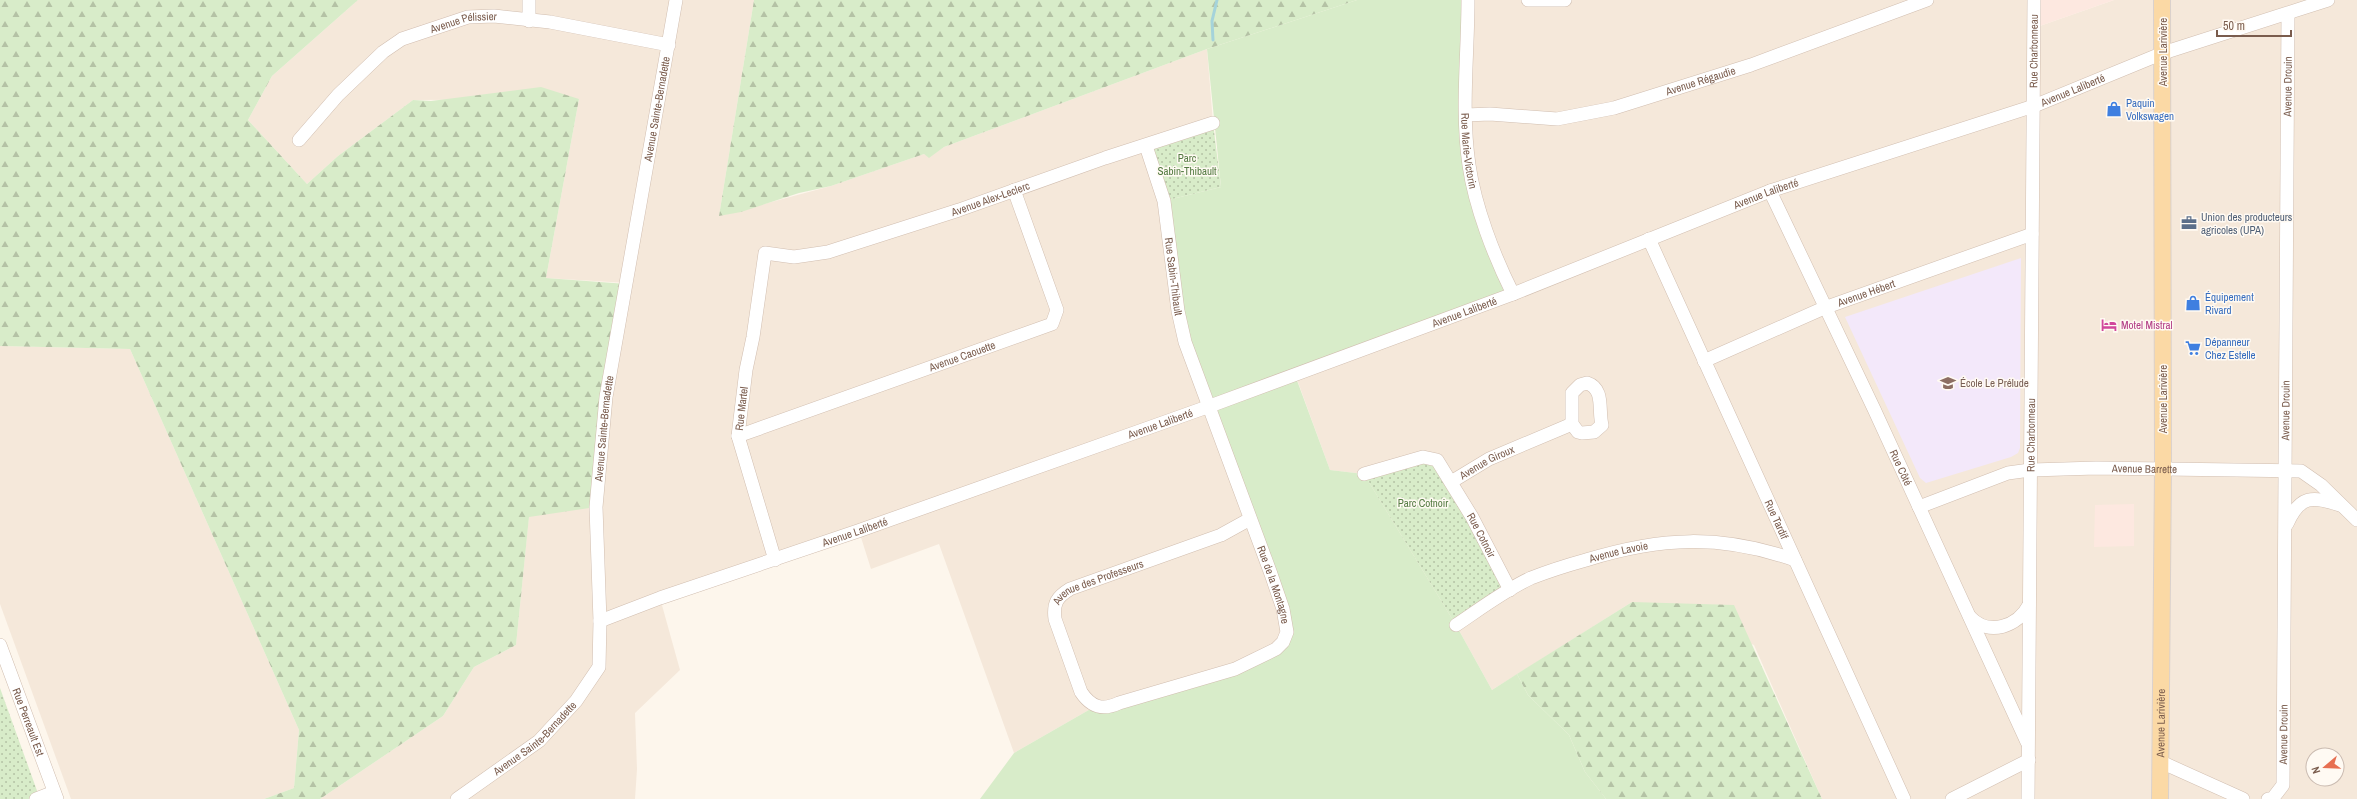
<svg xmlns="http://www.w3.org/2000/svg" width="2357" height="799" viewBox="0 0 2357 799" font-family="'Archivo Narrow',sans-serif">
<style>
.residential{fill:#f5e8da;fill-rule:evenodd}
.commercial{fill:#fde8e0}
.education{fill:#f3e8fa}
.grass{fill:#d8ecc9}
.forest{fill:url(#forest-firs)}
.park{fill:url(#park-dots)}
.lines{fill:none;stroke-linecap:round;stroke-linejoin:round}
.stream{stroke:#a5d3da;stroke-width:3}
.minor-casing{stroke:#d1beb0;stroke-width:14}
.major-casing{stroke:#dad1cd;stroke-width:18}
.minor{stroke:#fff;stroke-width:13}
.major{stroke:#fbd9a5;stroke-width:16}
.labels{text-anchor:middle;stroke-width:3;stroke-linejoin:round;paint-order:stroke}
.street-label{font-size:11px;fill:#7a5c4d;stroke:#fffaf3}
.shop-label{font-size:11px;fill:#366cbe;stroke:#fffaf3;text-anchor:start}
.park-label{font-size:11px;fill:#537a41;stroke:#fffaf3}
.service-label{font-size:11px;fill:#4e5e75;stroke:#fffaf3;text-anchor:start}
.hotel-label{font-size:11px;fill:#b23c85;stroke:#fffaf3;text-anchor:start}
.education-label{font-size:11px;fill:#785e54;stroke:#fffaf3;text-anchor:start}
</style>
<defs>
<pattern id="forest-firs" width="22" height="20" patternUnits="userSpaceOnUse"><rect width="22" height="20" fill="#d8ecc9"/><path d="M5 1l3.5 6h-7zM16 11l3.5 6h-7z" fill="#b4c2a5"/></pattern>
<pattern id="park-dots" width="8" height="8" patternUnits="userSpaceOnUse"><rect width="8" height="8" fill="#d8ecc9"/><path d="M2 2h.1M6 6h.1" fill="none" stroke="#b4c2a5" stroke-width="1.8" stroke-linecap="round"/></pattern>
</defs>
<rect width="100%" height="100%" fill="#fdf6ec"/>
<g class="residential">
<polygon points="358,0 754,0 719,216 831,186 924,154 929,157 944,147 1207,49 1213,123 1146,146 1287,632 1263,657 1094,707 1014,753 939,544 871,569 859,531 660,598 680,670 635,713 637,769 635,799 320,799 443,716 474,667 516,645 529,516 627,283 546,278 579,99 413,100 338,156 307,184 248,120 272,76"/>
<path d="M 1468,0 L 2034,0 L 2034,28 L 2114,0 L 2357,0 L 2357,799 L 1822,799 L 1754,645 L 1632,602 L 1492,690 L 1456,625 L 1364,474 L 1330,470 L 1295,374 L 1469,165 ZM 2313,755 L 2337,755 L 2337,779 L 2313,779 Z"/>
<polygon points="0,346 130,349 299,730 294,788 264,799 71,799 0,604"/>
</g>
<g class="commercial">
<polygon points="2034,0 2114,0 2034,28"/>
<polygon points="2134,504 2134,546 2094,547 2095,505"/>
</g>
<polygon class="education" points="2021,258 2020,448 2018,453 2011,457 1926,483 1920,478 1845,317"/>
<polygon class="grass" points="1357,0 1468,0 1469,165 1513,294 1295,375 1330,470 1364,474 1456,625 1492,690 1517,674 1528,695 1569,735 1585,772 1606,799 980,799 1014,753 1094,707 1263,657 1287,632 1193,364 1164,201 1221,187 1207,49"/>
<g class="forest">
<polygon points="0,0 358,0 272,76 248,120 307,184 338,156 413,100 431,101 541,87 579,99 546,278 627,284 596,507 529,517 516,645 474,667 443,716 320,799 264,799 294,788 299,730 130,349 0,346"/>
<polygon points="754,0 1357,0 1207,49 944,147 929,158 924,154 831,186 799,193 741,212 719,216"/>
<polygon points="1632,602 1734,605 1822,799 1606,799 1585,772 1569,735 1528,695 1517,674"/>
</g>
<g class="park">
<polygon points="1213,123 1221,187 1164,201 1146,146"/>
<polygon points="1437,460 1510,590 1456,625 1364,474"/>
<polygon points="0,688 40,799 0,799"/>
</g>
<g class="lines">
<polyline class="stream" points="1213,40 1212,21 1217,0"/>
<defs>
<g id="minor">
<path id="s1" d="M 1468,0 C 1468,54 1461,110 1469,165 C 1475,207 1494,256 1513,294"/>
<polyline points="1528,0 1565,0"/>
<polyline points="529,21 529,0"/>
<path id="s2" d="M 1466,115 L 1490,114 L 1557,119 L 1614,108 L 1751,65 L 1927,0"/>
<path id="s3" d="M 299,140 L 338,95 L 383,52 L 402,39 L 468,17 L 494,16 L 550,22 L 669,45"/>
<path id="s4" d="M 1146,146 L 1164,201 L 1178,311 L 1185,342 L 1271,574 L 1283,609 L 1287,632 L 1283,642 L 1276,649 L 1235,669 L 1119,703 C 1102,711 1091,707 1081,692 L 1055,619 C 1053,603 1057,597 1070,589 L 1221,535 L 1250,519"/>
<path id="s5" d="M 1770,191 L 1874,409 L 2027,742"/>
<path id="s6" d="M 1649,239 L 1904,799"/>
<path id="s7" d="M 1704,361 L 1824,308 L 2032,234"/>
<path d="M 1587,383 C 1605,389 1598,410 1602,425 L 1594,432 L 1582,433 L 1578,432 L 1572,424 L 1572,393 L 1580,385 Z"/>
<path id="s8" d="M 738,436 L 1052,324 L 1057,310 L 1014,190"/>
<path id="s9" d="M 1364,474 L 1423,457 L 1437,460 L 1472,517 L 1510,590"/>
<path id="s10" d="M 1451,482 L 1489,459 L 1572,424"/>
<path id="s11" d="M 1919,507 L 2008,473 L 2030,470 L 2096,468 L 2301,471 L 2321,485 L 2357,520"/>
<path d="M 2287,524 C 2300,495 2312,496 2340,505"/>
<path id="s12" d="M 775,560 L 738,436 L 746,370 L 753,337 L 765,253 L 794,257 L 828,252 L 959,210 L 1105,158 L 1213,123"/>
<path d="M 1970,617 C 1989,637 2018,626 2029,605"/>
<path id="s13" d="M 600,621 L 660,598 L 858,531 L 1210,406 L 1513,294 L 1770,191 L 2034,106 L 2163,53 L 2328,0"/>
<path id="s14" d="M 1456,625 C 1480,609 1505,590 1531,578 C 1549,571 1568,565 1586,560 C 1661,537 1720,534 1795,560"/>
<path id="s15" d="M 0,645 L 57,799"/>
<polyline points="2161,762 2243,799"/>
<polyline points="36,799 54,792"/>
<path id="s16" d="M 457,799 L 539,741 L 576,701 L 599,667 L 600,621 L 596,507 L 606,397 L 676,0"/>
<polyline points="1952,799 2029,760"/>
<path id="s17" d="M 2028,799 L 2034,0"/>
<path id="s18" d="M 2268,799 L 2273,798 L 2283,785 L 2288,14"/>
</g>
<g id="major">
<path id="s19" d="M 2160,799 L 2163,469 L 2162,0"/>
</g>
</defs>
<use href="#minor" class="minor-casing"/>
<use href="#major" class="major-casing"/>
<use href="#minor" class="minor"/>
<use href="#major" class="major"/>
</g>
<defs>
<symbol id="shop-bare" viewBox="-9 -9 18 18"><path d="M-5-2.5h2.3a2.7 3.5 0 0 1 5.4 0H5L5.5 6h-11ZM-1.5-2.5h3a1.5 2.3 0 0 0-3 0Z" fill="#3f7fe0" stroke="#fffaf3" stroke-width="2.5" paint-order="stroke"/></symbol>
<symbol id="office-bare" viewBox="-9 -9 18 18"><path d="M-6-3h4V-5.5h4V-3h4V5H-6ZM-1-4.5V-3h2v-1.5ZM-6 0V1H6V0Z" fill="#5c6f8a" stroke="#fffaf3" stroke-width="2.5" paint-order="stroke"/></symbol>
<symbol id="hotel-bare" viewBox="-9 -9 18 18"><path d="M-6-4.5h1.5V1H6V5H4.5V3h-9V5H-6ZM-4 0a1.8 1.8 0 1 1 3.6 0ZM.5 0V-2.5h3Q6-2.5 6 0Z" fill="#d1479c" stroke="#fffaf3" stroke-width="2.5" paint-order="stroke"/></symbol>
<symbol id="supermarket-bare" viewBox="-9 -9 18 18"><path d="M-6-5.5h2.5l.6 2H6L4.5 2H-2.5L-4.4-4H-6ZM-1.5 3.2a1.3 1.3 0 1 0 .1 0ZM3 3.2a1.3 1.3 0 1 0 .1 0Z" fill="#3f7fe0" stroke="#fffaf3" stroke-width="2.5" paint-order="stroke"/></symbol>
<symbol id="school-bare" viewBox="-9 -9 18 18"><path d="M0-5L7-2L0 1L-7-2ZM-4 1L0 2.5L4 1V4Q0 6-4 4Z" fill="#8d6e63" stroke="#fffaf3" stroke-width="2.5" paint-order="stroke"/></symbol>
</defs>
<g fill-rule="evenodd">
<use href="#shop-bare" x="2103" y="98" width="22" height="22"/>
<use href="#office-bare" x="2178" y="212" width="22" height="22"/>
<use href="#shop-bare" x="2182" y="292" width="22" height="22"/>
<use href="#hotel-bare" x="2098" y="314" width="22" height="22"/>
<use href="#supermarket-bare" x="2182" y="337" width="22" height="22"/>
<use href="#school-bare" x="1937" y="372" width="22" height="22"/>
</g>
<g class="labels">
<g class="street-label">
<text dy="4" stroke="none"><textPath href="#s3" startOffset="209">Avenue Pélissier</textPath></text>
<text dy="4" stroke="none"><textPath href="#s17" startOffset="748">Rue Charbonneau</textPath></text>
<text transform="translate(2163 52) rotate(-90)" y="4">Avenue Larivière</text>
<text dy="4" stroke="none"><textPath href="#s2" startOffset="240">Avenue Régaudie</textPath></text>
<text dy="4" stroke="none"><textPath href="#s18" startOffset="720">Avenue Drouin</textPath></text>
<text dy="4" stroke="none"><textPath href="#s13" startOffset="1566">Avenue Laliberté</textPath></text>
<text dy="4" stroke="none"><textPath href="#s16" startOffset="759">Avenue Sainte-Bernadette</textPath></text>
<text dy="4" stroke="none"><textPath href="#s1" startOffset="151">Rue Marie-Victorin</textPath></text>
<text dy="4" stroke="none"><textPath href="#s13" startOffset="1242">Avenue Laliberté</textPath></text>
<text dy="4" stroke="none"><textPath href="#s12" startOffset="549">Avenue Alex-Leclerc</textPath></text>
<text dy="4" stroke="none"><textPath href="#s4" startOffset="134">Rue Sabin-Thibault</textPath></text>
<text dy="4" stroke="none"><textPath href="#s7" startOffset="176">Avenue Hébert</textPath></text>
<text dy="4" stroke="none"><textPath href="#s13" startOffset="918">Avenue Laliberté</textPath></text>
<text dy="4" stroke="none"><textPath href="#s8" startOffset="238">Avenue Caouette</textPath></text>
<text transform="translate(2163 399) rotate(-90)" y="4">Avenue Larivière</text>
<text dy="4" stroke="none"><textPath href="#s12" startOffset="157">Rue Martel</textPath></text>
<text dy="4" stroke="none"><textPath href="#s18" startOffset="396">Avenue Drouin</textPath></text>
<text dy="4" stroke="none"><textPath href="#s13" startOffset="594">Avenue Laliberté</textPath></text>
<text dy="4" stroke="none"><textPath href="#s16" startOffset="435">Avenue Sainte-Bernadette</textPath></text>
<text dy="4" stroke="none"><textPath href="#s17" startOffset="364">Rue Charbonneau</textPath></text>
<text dy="4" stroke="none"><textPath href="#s10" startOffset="41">Avenue Giroux</textPath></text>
<text dy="4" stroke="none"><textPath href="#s5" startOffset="306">Rue Côté</textPath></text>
<text dy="4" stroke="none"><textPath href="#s11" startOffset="232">Avenue Barrette</textPath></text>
<text dy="4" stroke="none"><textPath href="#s6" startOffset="308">Rue Tardif</textPath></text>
<text dy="4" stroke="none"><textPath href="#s13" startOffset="270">Avenue Laliberté</textPath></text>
<text dy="4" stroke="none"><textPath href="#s9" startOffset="163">Rue Cotnoir</textPath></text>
<text dy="4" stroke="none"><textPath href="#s14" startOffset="180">Avenue Lavoie</textPath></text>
<text dy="4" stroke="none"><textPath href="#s4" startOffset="882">Avenue des Professeurs</textPath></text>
<text dy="4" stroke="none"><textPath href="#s4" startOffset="459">Rue de la Montagne</textPath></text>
<text dy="4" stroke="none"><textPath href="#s15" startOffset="82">Rue Perreault Est</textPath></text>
<text dy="4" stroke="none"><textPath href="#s19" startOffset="76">Avenue Larivière</textPath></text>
<text dy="4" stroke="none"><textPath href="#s18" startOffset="72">Avenue Drouin</textPath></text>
<text dy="4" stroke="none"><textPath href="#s16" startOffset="99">Avenue Sainte-Bernadette</textPath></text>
</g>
<g class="shop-label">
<text x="2126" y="107">Paquin<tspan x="2126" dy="13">Volkswagen</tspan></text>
<text x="2205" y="301">Équipement<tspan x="2205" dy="13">Rivard</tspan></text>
<text x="2205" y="346">Dépanneur<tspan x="2205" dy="13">Chez Estelle</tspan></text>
</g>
<g class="park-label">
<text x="1187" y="162">Parc<tspan x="1187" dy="13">Sabin-Thibault</tspan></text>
<text x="1423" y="507">Parc Cotnoir</text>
</g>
<g class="service-label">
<text x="2201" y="221">Union des producteurs<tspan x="2201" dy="13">agricoles (UPA)</tspan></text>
</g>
<g class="hotel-label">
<text x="2121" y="329">Motel Mistral</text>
</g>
<g class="education-label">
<text x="1960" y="387">École Le Prélude</text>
</g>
</g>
<g transform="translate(2325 767) rotate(251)"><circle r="19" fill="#fffaf3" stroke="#cabbb1"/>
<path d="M0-3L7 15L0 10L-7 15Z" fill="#e76f51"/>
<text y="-6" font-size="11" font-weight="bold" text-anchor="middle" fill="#7a5c4d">N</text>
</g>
<path d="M2217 30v6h74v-6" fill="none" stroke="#7a5c4d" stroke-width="2"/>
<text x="2223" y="30" font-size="12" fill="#7a5c4d" stroke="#fffaf3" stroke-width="3" paint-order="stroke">50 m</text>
</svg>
